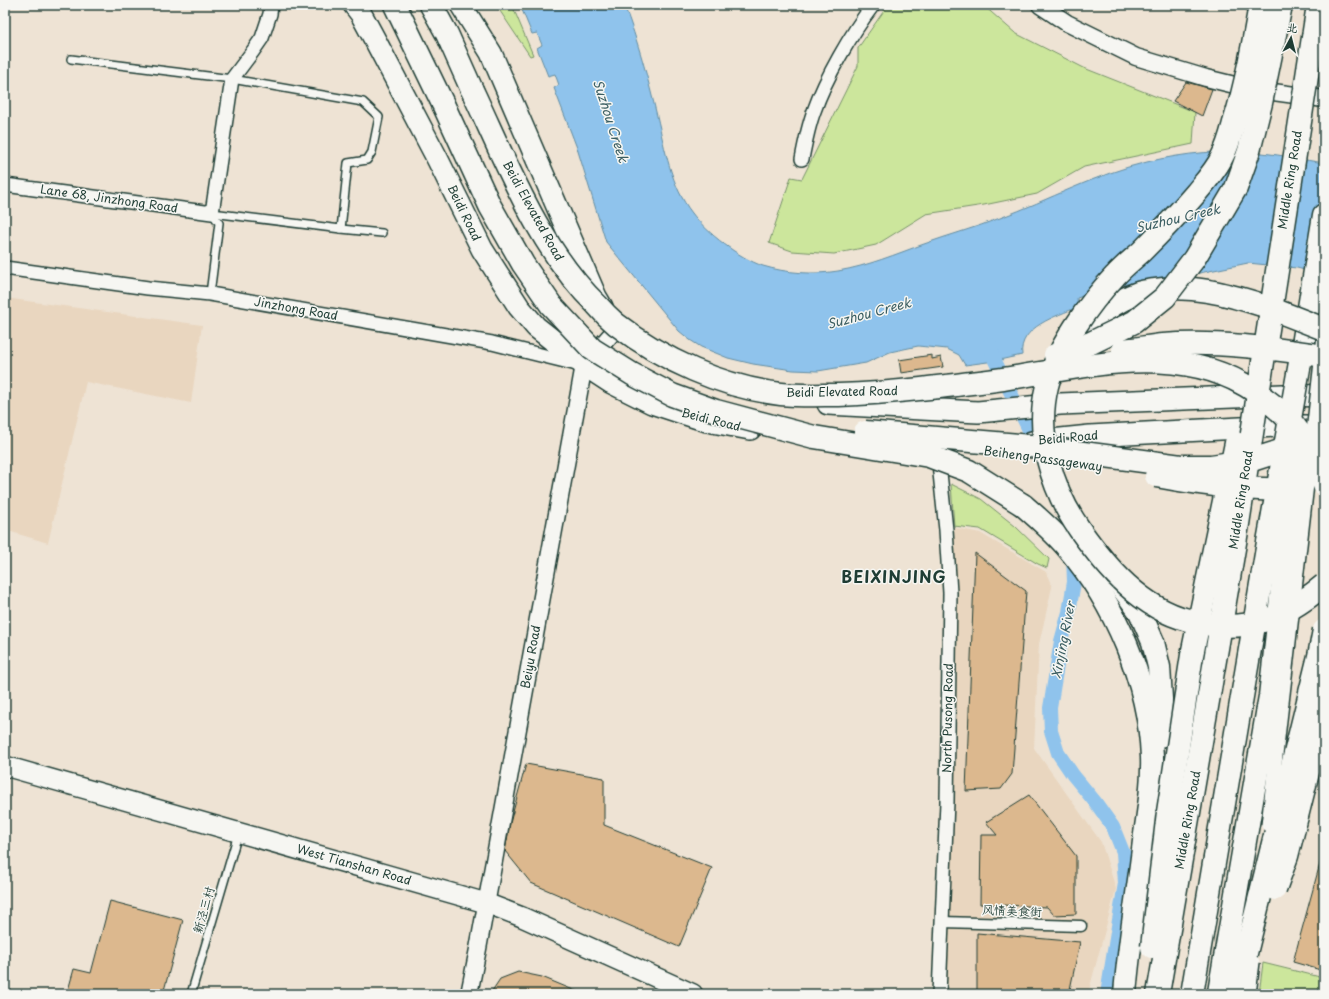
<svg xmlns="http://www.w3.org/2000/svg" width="1329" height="999" viewBox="0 0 1329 999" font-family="'Playpen Sans','LXGW WenKai TC',sans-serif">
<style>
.built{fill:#e9d6bf}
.green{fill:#cce69c;stroke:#769268}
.water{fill:#8fc3ec;stroke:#628da2}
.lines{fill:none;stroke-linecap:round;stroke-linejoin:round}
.canal{stroke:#8fc3ec;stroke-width:14}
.building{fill:#dcb88e;stroke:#1f3d34}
.service-casing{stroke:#1f3d34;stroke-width:10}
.pedestrian-casing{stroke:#1f3d34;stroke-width:13}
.minor-casing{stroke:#1f3d34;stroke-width:16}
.tertiary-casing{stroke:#1f3d34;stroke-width:19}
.secondary-casing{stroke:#1f3d34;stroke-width:22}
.primary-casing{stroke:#1f3d34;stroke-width:24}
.trunk-casing{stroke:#1f3d34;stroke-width:25}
.service{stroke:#f6f6f2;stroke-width:7}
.pedestrian{stroke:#f6f6f2;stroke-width:10}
.minor{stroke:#f6f6f2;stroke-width:13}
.tertiary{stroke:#f6f6f2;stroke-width:16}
.secondary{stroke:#f6f6f2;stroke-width:19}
.primary{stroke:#f6f6f2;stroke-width:21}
.trunk{stroke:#f6f6f2;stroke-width:22}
.minor-bridge-casing{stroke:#1f3d34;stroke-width:16;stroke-linecap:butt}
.trunk-bridge-casing{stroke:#1f3d34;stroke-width:25;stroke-linecap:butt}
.minor-bridge{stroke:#f6f6f2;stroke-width:13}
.trunk-bridge{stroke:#f6f6f2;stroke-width:22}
.labels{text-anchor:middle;stroke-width:3;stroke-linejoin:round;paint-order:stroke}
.street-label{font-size:12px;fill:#1f3d34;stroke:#f6f6f2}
.water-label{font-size:13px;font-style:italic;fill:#3b5e62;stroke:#f6f6f2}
.district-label{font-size:16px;font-weight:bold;letter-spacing:1px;fill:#1f3d34;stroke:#f6f6f2}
</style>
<rect width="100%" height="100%" fill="#eee3d4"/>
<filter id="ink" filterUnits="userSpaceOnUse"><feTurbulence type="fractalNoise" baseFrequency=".025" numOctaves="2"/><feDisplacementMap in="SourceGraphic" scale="8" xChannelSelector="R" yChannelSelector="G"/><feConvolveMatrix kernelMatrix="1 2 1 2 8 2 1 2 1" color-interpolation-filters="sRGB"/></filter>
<g filter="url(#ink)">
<g class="built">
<polygon points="5,298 202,325 191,403 86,382 48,543 5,530"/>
<polygon points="951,527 980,533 1046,572 1052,587 1039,644 1034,748 1101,842 1116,889 1088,994 946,994"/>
</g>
<g class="green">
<polygon points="496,5 512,5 533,55 530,56"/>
<polygon points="888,5 983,5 1015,33 1084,68 1195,112 1193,144 1084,167 1037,194 984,205 926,214 876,245 834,254 792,251 769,243 791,177 802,179 858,66 858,48"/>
<polygon points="951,484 981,499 1015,526 1049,559 1047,568 1038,564 980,529 954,526"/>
<polygon points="1263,963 1324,978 1324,994 1259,994"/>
</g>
<path class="water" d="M 520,5 L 624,5 C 638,41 648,79 657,116 C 665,149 671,186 692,213 C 707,233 739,258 763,266 C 786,273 814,275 838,271 C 868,266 896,254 924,244 C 949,235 975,228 1000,218 C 1049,200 1096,174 1147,162 C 1184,153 1224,149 1262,153 C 1283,155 1304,160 1324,163 L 1324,275 L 1297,268 L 1248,263 L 1180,277 L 1133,289 L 1131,283 L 1104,289 L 1077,298 L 1078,307 C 1057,316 1018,327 1022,355 L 995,361 L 965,365 L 959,355 L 947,349 L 918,346 L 890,352 L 866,363 L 818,371 L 793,370 L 753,364 L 728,358 L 701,347 L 690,340 L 679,331 L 606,242 L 577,148 L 554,88 L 559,85 L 555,74 L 548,76 L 537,48 L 542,45 L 537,33 L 532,34 Z"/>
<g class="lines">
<g class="canal">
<polyline points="990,344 995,361 1038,448"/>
<polyline points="1073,556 1074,582 1069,612 1061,641 1050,708 1051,731 1058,753 1073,775 1096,803 1113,827 1123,852 1125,883 1107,994"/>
</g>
</g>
<g class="building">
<polygon points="1186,82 1212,89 1202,116 1173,101"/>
<polygon points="932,355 932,359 941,357 943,367 901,373 899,360"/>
<polygon points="975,553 1026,591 1012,774 1001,789 966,791"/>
<polygon points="526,764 604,778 604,825 712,868 679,947 531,883 505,851 510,823"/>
<polygon points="1029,795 1076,856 1076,914 1054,915 1047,907 980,904 981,835 997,835 986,822"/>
<polygon points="1321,860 1324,860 1324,971 1293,962"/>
<polygon points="110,901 183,920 163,994 67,994 74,969 91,973"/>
<polygon points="977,933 1080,942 1069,994 977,994"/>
<polygon points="518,972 542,977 583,994 490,994 500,979"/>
</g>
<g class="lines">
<defs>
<g id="service">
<polyline points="71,59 232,79 363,102 379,117 372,152 367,160 348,163 341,229"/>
<polyline points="212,213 341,229 382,233"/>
<polyline points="210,294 219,223 212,213"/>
<polyline points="191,994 238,834"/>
</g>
<polyline id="pedestrian" points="942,922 1081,926"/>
<g id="minor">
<path d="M 802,159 C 805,143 808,127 814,111 C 826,77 851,34 873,5"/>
<polyline points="5,185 212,213 232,79 253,51 262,38 270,14 271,5"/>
<polyline points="5,268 148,288 210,294 492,343 577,364"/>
<polyline points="938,454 946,530 950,593 947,802 939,994"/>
</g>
<g id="tertiary">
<polyline points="1040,5 1067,23 1136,57 1206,78 1251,89 1324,99"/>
<polyline points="469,994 478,949 584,365 615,330"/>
</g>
<polyline id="secondary" points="5,766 486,903 522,917 693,994"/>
<g id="primary">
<polyline points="354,5 361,14 375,40 437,158 482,249 519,307 536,327 584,365 610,382 652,403 707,421 750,429"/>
<polyline points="461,5 491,53 596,297 602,307"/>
<polyline points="828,404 978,412 1060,404 1282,395 1324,396"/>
<polyline points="1032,442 1090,436 1279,426 1306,426"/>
</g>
<g id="trunk">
<polyline points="395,5 443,104"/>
<polyline points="431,5 447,34 472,90"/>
<path d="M 1073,338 C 1091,320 1113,302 1138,293 C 1143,291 1149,291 1154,290 C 1191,284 1227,294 1262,305"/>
<polyline points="1301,357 1324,215"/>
<path d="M 1023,505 C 1038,518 1054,532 1067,547 C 1115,603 1149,682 1152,757 C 1153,785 1148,813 1144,841 C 1138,892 1129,943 1125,994"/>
<polyline points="1119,583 1140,612 1153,642 1159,667 1161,699 1160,736"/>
</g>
</defs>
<use href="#service" class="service-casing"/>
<use href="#pedestrian" class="pedestrian-casing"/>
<use href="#minor" class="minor-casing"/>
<use href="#tertiary" class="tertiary-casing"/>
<use href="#secondary" class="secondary-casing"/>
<use href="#primary" class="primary-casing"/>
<use href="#trunk" class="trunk-casing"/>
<use href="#service" class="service"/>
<use href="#pedestrian" class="pedestrian"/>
<use href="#minor" class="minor"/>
<use href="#tertiary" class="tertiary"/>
<use href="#secondary" class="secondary"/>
<use href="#primary" class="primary"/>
<use href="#trunk" class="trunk"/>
<defs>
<g id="minor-bridge">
<polyline points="1268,825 1324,336"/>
<polyline points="1249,994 1253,962"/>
</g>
<g id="trunk-bridge">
<path d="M 1260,5 C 1253,45 1246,85 1234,123 C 1231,134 1228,146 1222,157 C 1216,170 1205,182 1196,193 C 1179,213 1160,233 1141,252 C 1132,260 1123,267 1115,276 C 1089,303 1056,350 1047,386 C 1035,435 1052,490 1080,530 C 1107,568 1141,608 1188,620 C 1245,635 1280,621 1324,585"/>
<path d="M 472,90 C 506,162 539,249 597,305 C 603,312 609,318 616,324 C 663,360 721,387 781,394 C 800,396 820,395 839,395 C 894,393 949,386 1003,379 C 1081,368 1170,343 1243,384 C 1251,388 1258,394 1265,399 C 1296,421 1314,448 1324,485"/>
<polyline points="443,104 490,206 523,264 551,305 592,349 632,374 672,395 716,411 814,437 929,456 969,471 1023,505"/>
<polyline points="1262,305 1324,329"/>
<path d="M 1123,350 C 1136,349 1150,346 1163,345 C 1215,341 1272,348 1324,356"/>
<polyline points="1055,355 1091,343 1134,322 1165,297 1194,259 1236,188 1249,151 1261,103 1281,5"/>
<polyline points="865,432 1030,446 1181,466 1211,466 1252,460 1302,444 1324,429"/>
<path d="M 1156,476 C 1201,484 1246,491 1291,489"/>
<polyline points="1275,889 1287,856 1324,709"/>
<polyline points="1152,947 1168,812 1192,655 1236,443"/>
<polyline points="1219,992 1270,696 1296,464"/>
<polyline points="1158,994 1236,537 1318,5"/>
<polyline points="1192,994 1268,542 1301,357"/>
<polyline points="1236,994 1319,656 1324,630"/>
</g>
</defs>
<use href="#minor-bridge" class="minor-bridge-casing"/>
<use href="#trunk-bridge" class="trunk-bridge-casing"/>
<use href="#minor-bridge" class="minor-bridge"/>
<use href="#trunk-bridge" class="trunk-bridge"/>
</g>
</g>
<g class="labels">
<g class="street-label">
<text transform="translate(1290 180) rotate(-81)" y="4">Middle Ring Road</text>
<text transform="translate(109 199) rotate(8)" y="4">Lane 68, Jinzhong Road</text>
<text transform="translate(533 211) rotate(61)" y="4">Beidi Elevated Road</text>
<text transform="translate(464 213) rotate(64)" y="4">Beidi Road</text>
<text transform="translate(296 309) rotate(10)" y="4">Jinzhong Road</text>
<text transform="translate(842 392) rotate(-1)" y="4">Beidi Elevated Road</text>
<text transform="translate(711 420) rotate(14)" y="4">Beidi Road</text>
<text transform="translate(1068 438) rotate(-5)" y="4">Beidi Road</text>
<text transform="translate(1043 459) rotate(8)" y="4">Beiheng Passageway</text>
<text transform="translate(1241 500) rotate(-81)" y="4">Middle Ring Road</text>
<text transform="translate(531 657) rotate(-80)" y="4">Beiyu Road</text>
<text transform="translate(948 718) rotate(-89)" y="4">North Pusong Road</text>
<text transform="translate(1188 820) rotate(-80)" y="4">Middle Ring Road</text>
<text transform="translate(354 865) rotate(16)" y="4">West Tianshan Road</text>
<text transform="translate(204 910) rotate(-74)" y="4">新泾三村</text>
<text transform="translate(1012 911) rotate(2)" y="4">风情美食街</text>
</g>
<g class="water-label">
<text transform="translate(611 121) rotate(72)" y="5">Suzhou Creek</text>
<text transform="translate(1178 218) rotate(-13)" y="5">Suzhou Creek</text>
<text transform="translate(869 313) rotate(-15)" y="5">Suzhou Creek</text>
<text transform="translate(1063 640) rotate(-79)" y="5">Xinjing River</text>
</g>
<g class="district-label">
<text x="894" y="583">BEIXINJING</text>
</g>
</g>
<rect width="1329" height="999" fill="none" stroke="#f6f6f2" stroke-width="20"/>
<rect x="10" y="10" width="1309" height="979" fill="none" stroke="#1f3d34" stroke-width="1.5" filter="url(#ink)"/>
<g transform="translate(1291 38) rotate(7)" stroke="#f6f6f2" stroke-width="3" paint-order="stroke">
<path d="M0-3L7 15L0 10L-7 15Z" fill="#1f3d34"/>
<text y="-6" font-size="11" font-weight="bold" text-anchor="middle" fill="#1f3d34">北</text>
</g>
</svg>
